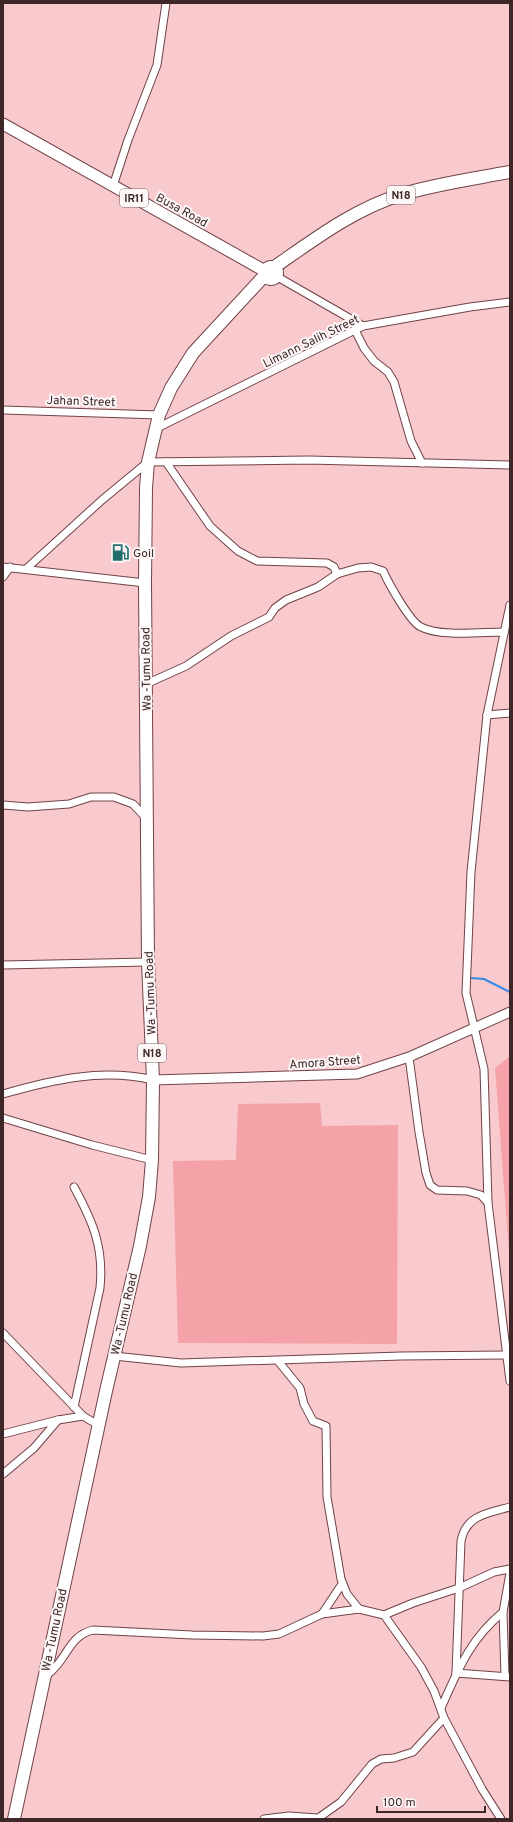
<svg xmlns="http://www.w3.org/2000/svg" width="513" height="1822" viewBox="0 0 513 1822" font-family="Overpass,sans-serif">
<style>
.green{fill:#f4a1a8}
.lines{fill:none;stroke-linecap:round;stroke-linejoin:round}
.stream{stroke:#3688e4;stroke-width:2}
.minor-casing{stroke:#714246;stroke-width:9}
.tertiary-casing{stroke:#714246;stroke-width:11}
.primary-casing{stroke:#714246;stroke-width:13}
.trunk-casing{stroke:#714246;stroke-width:14}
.minor{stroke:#fff;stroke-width:7}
.tertiary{stroke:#fff;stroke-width:9}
.primary{stroke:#fff;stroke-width:11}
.trunk{stroke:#fff;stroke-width:12}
.labels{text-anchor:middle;stroke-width:4;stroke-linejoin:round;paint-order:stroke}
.shield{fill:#fdf7f7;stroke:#776567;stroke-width:1}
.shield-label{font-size:11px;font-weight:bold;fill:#3d2729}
.street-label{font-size:12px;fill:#3d2729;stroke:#fdf7f7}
.poi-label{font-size:12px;fill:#3d2729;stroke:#fdf7f7;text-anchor:start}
</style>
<rect width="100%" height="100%" fill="#f8cacd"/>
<g class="green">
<polygon points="510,1056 510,1265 495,1068"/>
<polygon points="320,1103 322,1126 398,1125 397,1344 178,1343 173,1161 236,1160 238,1104"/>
</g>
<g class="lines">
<polyline class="stream" points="471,978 484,979 510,992"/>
<defs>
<g id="minor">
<polyline points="113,186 128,140 157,65 166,3"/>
<polyline points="276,276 363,326"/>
<polyline points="355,330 364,348 374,361 388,372 394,382 411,441 422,463"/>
<polyline points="3,410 159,415"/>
<polyline points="155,429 363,326 470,307 510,302"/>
<polyline points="166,462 210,526 238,551 257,561 327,563 334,567 337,574"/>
<polyline points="3,567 145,583"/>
<polyline points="26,569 102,500 148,462 309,460 510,465"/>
<polyline points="3,577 10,567"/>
<path d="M 146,684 L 186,666 L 231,636 L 269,617 L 275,608 L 286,600 L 318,587 L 337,574 L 358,568 L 371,567 L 383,571 C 389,584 410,622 421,627 C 440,637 482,632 504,632"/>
<polyline points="487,715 510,713"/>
<polyline points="3,805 28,807 69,804 91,797 114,797 133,804 146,818"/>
<polyline points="3,965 148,962"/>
<polyline points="409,1057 419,1132 426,1173 430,1185 437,1190 467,1191 481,1195 488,1203 510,1381"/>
<path d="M 3,1094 C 52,1080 102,1068 153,1080"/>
<polyline points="3,1118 92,1145 152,1160"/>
<path d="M 74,1187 C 93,1222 104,1247 100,1288 L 74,1407"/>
<polyline points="488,1203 484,1069 466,993 471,872 487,715 510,605"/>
<polyline points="3,1333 83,1416 98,1425"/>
<polyline points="114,1356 181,1363 401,1356 507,1355"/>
<polyline points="278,1361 300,1388 304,1404 313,1421 326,1426 327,1497 341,1579 347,1594 359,1609"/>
<polyline points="3,1434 58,1420 83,1416"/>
<polyline points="3,1474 34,1448 58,1420"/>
<polyline points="322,1614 342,1584"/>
<polyline points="384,1615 413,1603 459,1588 494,1572 510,1569"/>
<path d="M 456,1673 L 461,1541 C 466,1515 488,1513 510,1507"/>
<polyline points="456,1673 510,1677"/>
<polyline points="505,1676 503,1612 510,1573"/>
<path d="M 45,1677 C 50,1673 54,1669 58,1664 C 70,1649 73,1635 93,1630 L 192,1635 L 263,1636 L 279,1634 L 322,1614 L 359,1609 L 384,1615 L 421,1667 L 434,1691 L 444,1718 L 482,1789 L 501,1819"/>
<path d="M 441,1708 C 458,1670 470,1639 503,1612"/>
<polyline points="264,1819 289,1816 317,1818"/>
<polyline points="317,1819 341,1802 372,1764 381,1759 394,1758 413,1752 444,1718"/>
</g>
<polyline id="tertiary" points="153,1080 357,1074 409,1057 510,1012"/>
<polyline id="primary" points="3,124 265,271"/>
<g id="trunk">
<circle cx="271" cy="273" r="6"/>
<path d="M 273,268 C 312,241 354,209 400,195 C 435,184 473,179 510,172"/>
<polyline points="14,1819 106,1391 140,1246 149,1197 152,1160 153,1080 148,962 145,583 146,488 148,462 159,415 171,388 193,353 265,275"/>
</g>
</defs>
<use href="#minor" class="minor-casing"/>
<use href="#tertiary" class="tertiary-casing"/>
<use href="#primary" class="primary-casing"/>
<use href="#trunk" class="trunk-casing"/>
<use href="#minor" class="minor"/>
<use href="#tertiary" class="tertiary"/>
<use href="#primary" class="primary"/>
<use href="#trunk" class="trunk"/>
</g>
<defs>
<symbol id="fuel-bare" viewBox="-9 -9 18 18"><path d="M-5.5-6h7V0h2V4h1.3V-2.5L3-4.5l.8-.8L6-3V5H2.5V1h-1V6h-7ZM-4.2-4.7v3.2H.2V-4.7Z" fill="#226e6d" stroke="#fdf7f7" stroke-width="2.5" paint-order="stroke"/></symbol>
</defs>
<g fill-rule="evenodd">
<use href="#fuel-bare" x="108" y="540" width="25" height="25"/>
</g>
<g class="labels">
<g class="shield">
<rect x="387" y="186" width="28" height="18" rx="3"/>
<rect x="120" y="189" width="28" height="18" rx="3"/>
<rect x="138" y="1044" width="28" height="18" rx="3"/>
</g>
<g class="shield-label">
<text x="401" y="199">N18</text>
<text x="134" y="202">IR11</text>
<text x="152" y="1057">N18</text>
</g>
<g class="street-label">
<text transform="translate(182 210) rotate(29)" y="4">Busa Road</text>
<text transform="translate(311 341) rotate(-26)" y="4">Limann Salih Street</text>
<text transform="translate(81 401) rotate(2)" y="4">Jahan Street</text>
<text transform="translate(146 669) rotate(-91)" y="4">Wa -Tumu Road</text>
<text transform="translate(150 993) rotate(-92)" y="4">Wa -Tumu Road</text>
<text transform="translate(325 1062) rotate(-4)" y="4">Amora Street</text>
<text transform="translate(124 1314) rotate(-77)" y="4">Wa -Tumu Road</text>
<text transform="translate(54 1630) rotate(-78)" y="4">Wa -Tumu Road</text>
</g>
<g class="poi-label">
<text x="133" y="557">Goil</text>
</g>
</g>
<rect width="513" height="1822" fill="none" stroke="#3d2729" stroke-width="8"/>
<path d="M377 1806v6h108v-6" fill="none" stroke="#3d2729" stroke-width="2"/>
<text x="383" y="1806" font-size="12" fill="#3d2729" stroke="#fdf7f7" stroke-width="3" paint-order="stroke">100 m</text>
</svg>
